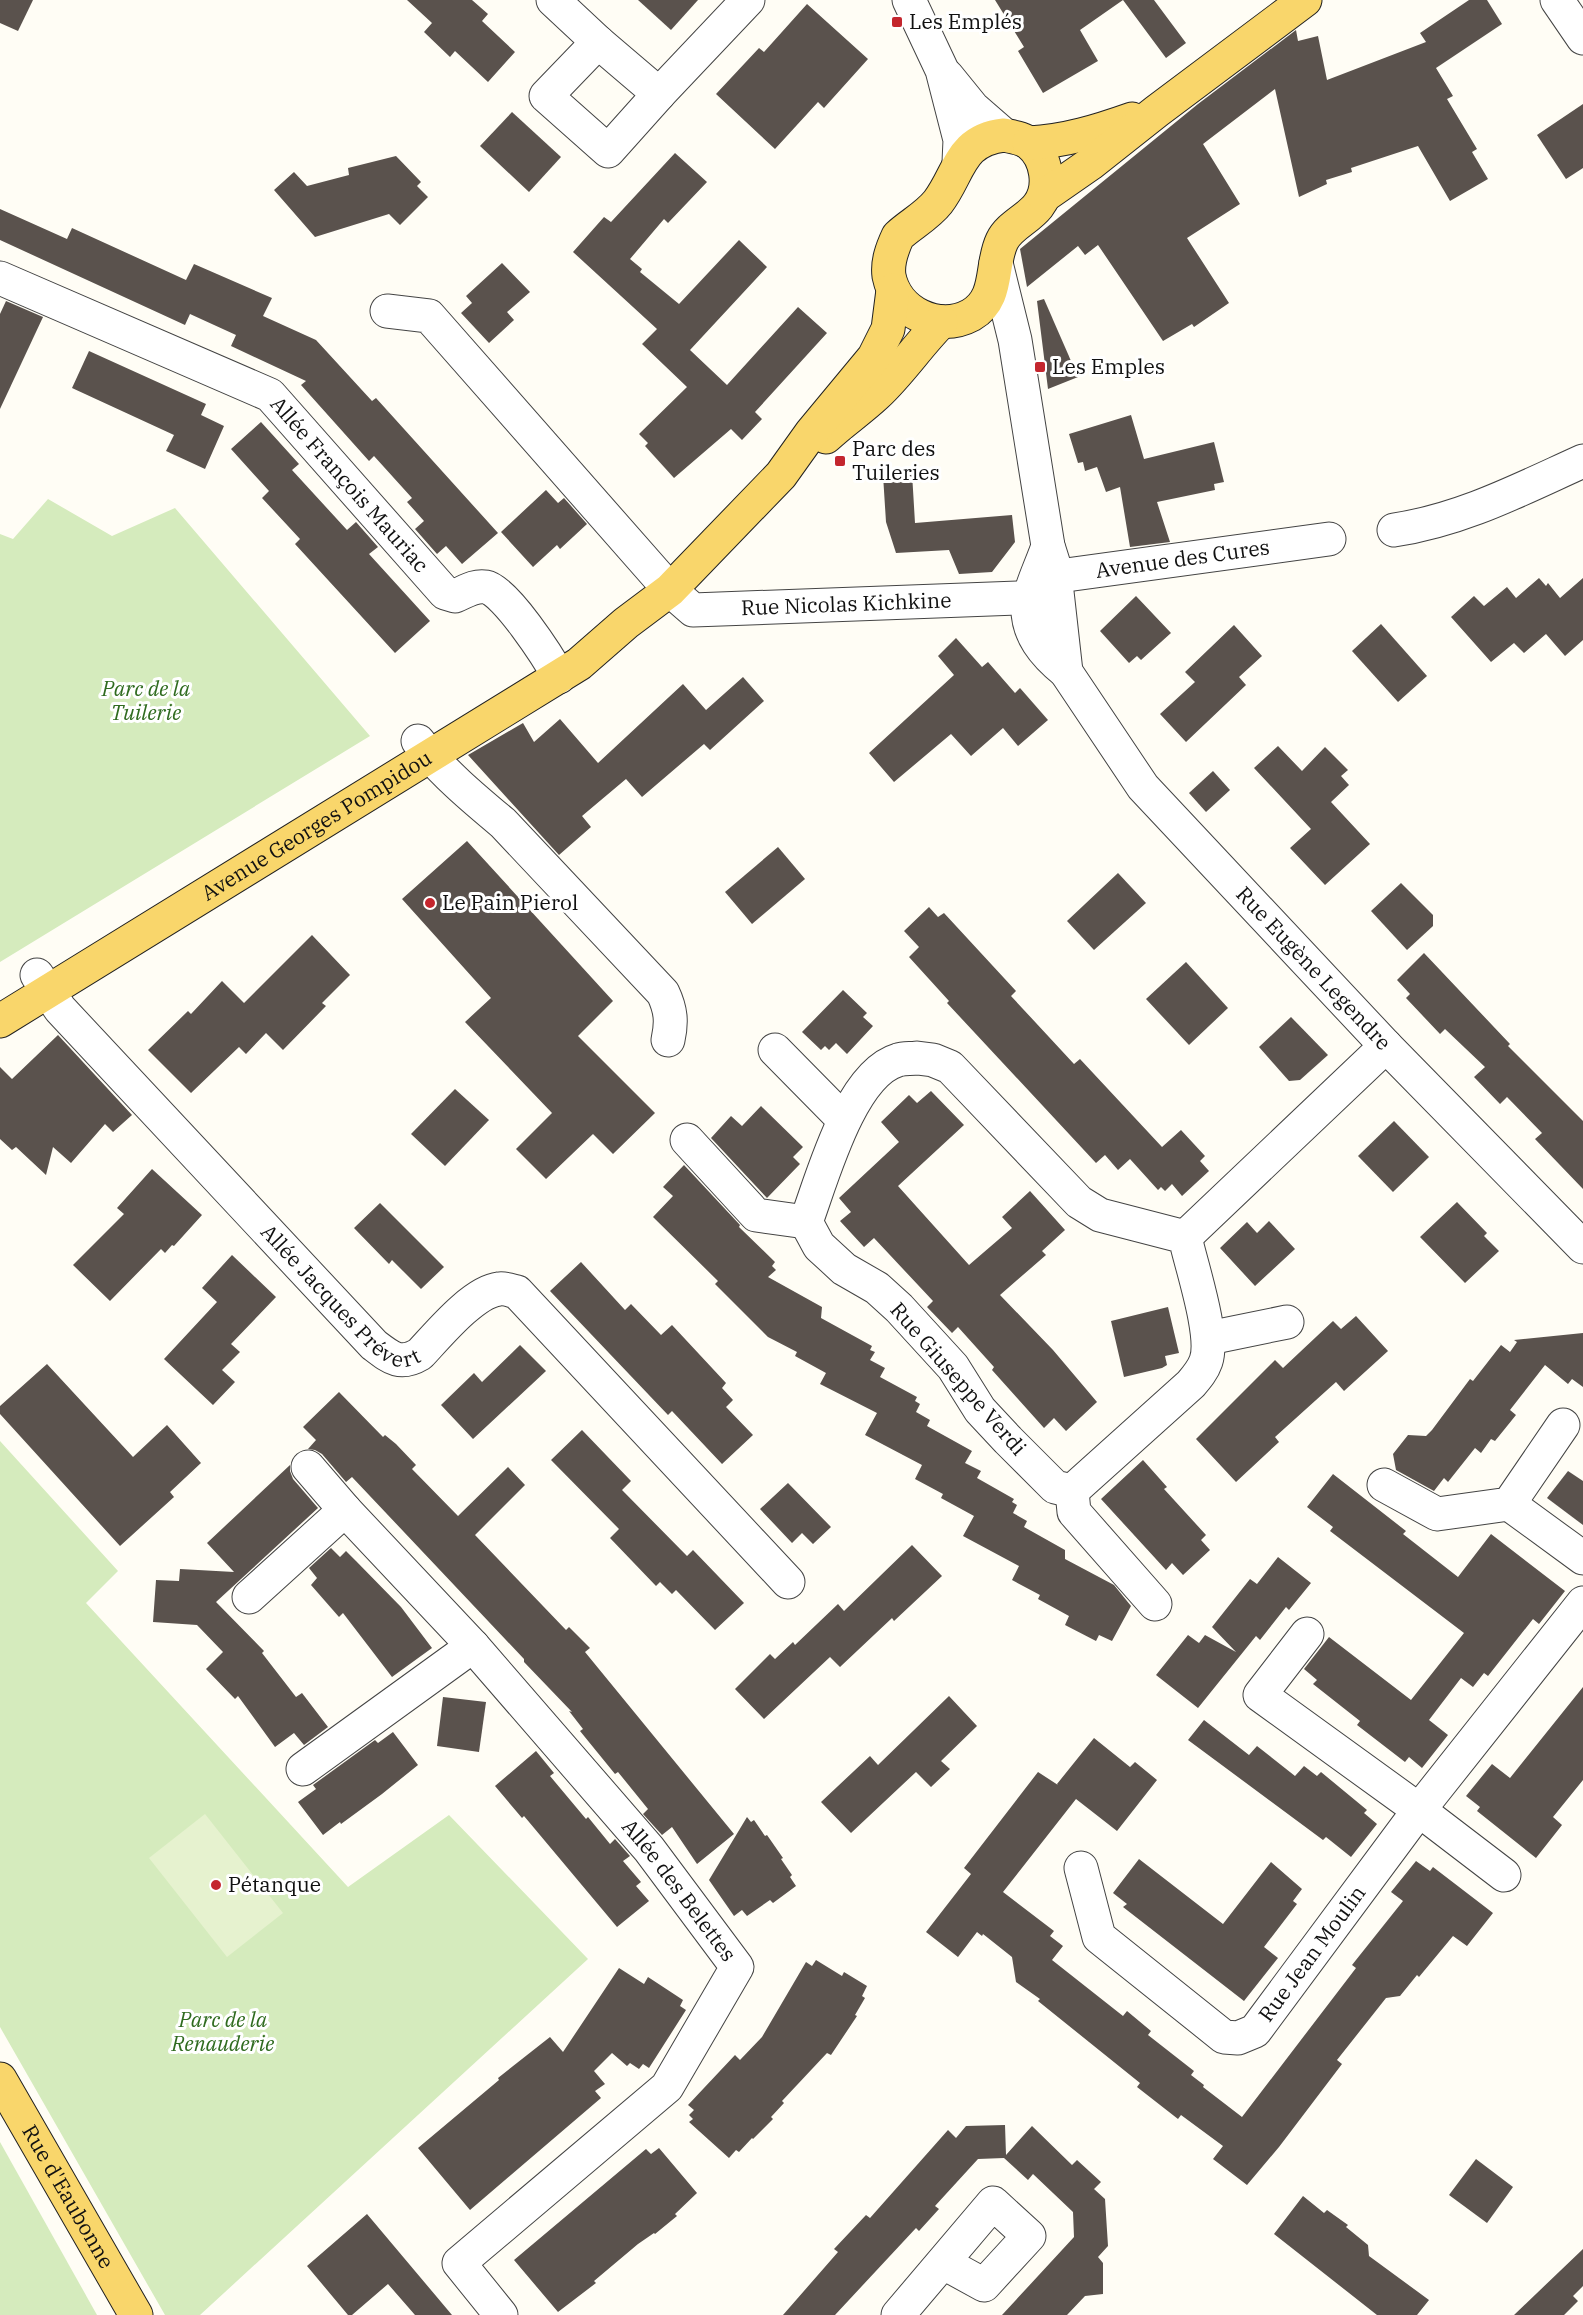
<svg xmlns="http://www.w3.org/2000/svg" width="1583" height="2315" viewBox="0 0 1583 2315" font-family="'IBM Plex Serif',serif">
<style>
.green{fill:#d5ebbd}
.pitch{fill:#e6f2cf}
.building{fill:#5a524d}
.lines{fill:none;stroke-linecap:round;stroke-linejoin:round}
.minor-casing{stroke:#444;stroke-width:35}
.major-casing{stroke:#222;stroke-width:35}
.minor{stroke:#fff;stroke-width:33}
.major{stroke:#f9d66b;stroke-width:33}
.poi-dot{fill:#c4262e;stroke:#fff;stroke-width:2}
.labels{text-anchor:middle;stroke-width:6;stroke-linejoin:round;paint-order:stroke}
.poi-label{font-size:21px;fill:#111;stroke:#fff;text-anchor:start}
.street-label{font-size:21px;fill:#111;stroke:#fff}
.park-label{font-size:21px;font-style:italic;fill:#2f6b1f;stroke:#fff}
</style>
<rect width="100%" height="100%" fill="#fffdf5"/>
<g class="green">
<polygon points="48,499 112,536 175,508 370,736 0,962 0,534 13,539"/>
<polygon points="0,1441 118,1571 86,1603 348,1887 449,1815 588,1959 200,2315 165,2315 0,2027"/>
<polygon points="0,2142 97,2315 0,2315"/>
</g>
<polygon class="pitch" points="205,1814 283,1913 227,1957 149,1858"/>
<g class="building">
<polygon points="0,0 33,0 18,31 0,23"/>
<polygon points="407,0 472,0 488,14 482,21 515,52 488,82 455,51 450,57 424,32 432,23"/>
<polygon points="638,0 698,0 671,30"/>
<polygon points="995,0 1154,0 1186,43 1166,58 1123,0 1080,30 1098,61 1043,93 1018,51 1024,47"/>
<polygon points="1469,0 1487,0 1502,24 1436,68 1453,96 1447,99 1477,149 1472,152 1488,179 1450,201 1418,146 1351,168 1352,172 1326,180 1327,184 1299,197 1275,89 1203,144 1240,204 1187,238 1229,303 1194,327 1192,324 1163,341 1098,245 1085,255 1078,246 1027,287 1020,249 1198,104 1296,30 1298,41 1318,36 1327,80 1426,42 1420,33"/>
<polygon points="807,4 868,59 824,108 818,102 775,149 716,94 759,48 764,52"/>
<polygon points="1583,104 1583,168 1566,179 1537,135"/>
<polygon points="512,112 561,157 529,192 480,146"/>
<polygon points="675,153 707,182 668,223 664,219 630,259 642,269 640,272 679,304 739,240 767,267 690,350 727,385 798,307 827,333 755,412 762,419 742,440 731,429 674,478 645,446 648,443 639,434 687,387 642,344 657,329 573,252 604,217 611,222"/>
<polygon points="396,156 421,182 417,186 428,197 400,225 389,214 315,237 274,190 294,172 307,186 349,175 348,168"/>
<polygon points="0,209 67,239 72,228 186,280 194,264 272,298 263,316 316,340 372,401 376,398 498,533 462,564 446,546 437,554 415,529 424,521 407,502 412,498 374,456 369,461 301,385 306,381 231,346 236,335 190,314 185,325 0,240"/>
<polygon points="502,263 530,292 507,312 514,320 489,343 461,313 472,303 466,296"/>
<polygon points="1044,299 1078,377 1048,389 1037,301"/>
<polygon points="6,301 43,317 0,409 0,314"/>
<polygon points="89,351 206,404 201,415 224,426 205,469 166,451 174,435 72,388"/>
<polygon points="1131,415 1144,459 1214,442 1224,482 1214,484 1215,490 1157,502 1170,542 1130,547 1120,487 1106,492 1097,467 1085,471 1083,462 1078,463 1069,434"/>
<polygon points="261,422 299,464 292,470 347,530 356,522 378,547 369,554 430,621 395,653 295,544 300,539 262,498 269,491 231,449"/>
<polygon points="912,473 915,523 1012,515 1015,542 992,572 959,574 949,550 896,553 886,522 883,475"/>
<polygon points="546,490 558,503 564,498 587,524 560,549 557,545 533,567 501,532"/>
<polygon points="1539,578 1546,586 1548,583 1560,598 1583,578 1583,640 1565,656 1546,634 1524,653 1514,643 1491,662 1451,617 1474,596 1484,606 1507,587 1516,598"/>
<polygon points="1136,596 1171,633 1141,660 1137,656 1129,663 1100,631"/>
<polygon points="1381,624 1427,676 1398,702 1352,651"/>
<polygon points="1234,625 1262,656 1239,677 1246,685 1186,742 1160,714 1195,682 1185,672"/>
<polygon points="956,638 982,667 988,662 1015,693 1020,688 1048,720 1018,746 1003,728 971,756 951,734 894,782 869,753 954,675 938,656"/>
<polygon points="743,677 764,701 710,750 704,744 642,797 626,779 582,816 591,827 559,855 468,755 523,723 534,742 560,719 598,763 683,684 706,710"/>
<polygon points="1278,746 1302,771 1325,747 1348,770 1341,776 1349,785 1331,802 1370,844 1325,885 1290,848 1311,829 1254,768"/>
<polygon points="1213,771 1230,790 1206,812 1189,793"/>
<polygon points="467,841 613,1001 578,1036 655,1113 613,1154 593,1134 546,1179 516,1149 552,1113 465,1022 491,998 402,899"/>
<polygon points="778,847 805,879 752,924 725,892"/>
<polygon points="1118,873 1146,903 1094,950 1067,921"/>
<polygon points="1401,883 1433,915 1433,926 1407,950 1371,911"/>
<polygon points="929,907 938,917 944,913 1016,991 1011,996 1074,1064 1080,1059 1162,1147 1181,1130 1205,1156 1200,1161 1209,1171 1182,1196 1172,1184 1165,1191 1161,1187 1158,1190 1130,1159 1118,1170 1105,1155 1096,1163 947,1003 949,1001 909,957 919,947 904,931"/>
<polygon points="312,935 350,975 322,1003 326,1006 283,1050 266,1033 246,1054 239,1047 191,1093 148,1050 188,1011 191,1014 222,981 244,1003"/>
<polygon points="1424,953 1510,1044 1508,1046 1583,1121 1583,1189 1535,1139 1542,1133 1507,1097 1500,1104 1474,1077 1485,1067 1445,1029 1440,1034 1406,998 1410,994 1397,980"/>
<polygon points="1186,962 1228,1008 1189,1045 1146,999"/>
<polygon points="843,990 867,1013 863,1017 873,1026 847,1054 836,1043 829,1050 825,1046 821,1050 802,1032"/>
<polygon points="1291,1017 1328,1055 1300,1080 1289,1081 1259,1047"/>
<polygon points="58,1035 132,1115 113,1132 105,1124 71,1163 53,1147 46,1175 16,1147 12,1150 0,1139 0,1067 12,1079"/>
<polygon points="455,1089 489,1120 445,1166 411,1134"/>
<polygon points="931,1091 964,1125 898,1186 969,1265 1012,1228 1002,1217 1030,1191 1065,1230 1042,1251 1046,1255 1000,1295 1053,1350 1097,1402 1066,1431 1054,1418 1044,1428 992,1370 994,1367 958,1327 952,1333 927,1307 933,1301 874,1238 864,1247 840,1221 851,1212 839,1198 899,1142 881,1122 909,1095 917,1103"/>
<polygon points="761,1106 803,1147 793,1157 800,1164 767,1198 711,1138 731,1116 742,1126"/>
<polygon points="1394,1121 1429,1157 1393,1192 1358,1156"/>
<polygon points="684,1165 740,1225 739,1227 775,1262 772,1266 776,1270 768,1277 822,1307 821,1318 872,1346 870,1350 875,1352 870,1360 885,1368 880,1377 917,1397 915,1401 920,1404 916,1412 930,1420 927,1426 972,1451 965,1463 981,1471 977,1478 1014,1499 1012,1502 1017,1505 1013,1513 1027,1521 1024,1527 1065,1550 1065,1559 1114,1585 1131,1606 1112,1641 1099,1635 1096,1641 1065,1625 1069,1616 1038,1599 1040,1595 1012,1580 1019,1566 963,1536 974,1516 941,1498 943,1494 915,1479 922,1465 865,1435 877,1413 820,1384 826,1373 795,1356 797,1352 768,1337 715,1284 718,1281 653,1217 673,1196 663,1187"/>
<polygon points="152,1169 202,1215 174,1246 172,1245 165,1253 161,1249 110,1301 73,1265 124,1214 117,1208"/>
<polygon points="1457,1202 1487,1233 1484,1236 1499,1251 1465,1283 1420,1237"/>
<polygon points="380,1203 444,1267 421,1289 392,1260 389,1264 354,1228"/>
<polygon points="1269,1221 1295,1249 1255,1286 1220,1248 1247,1222 1257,1233"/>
<polygon points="232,1255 276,1297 231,1344 240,1352 222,1370 235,1382 213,1405 164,1359 217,1302 202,1288"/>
<polygon points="581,1262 625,1310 631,1304 661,1335 672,1325 726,1383 722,1388 733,1400 726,1407 753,1435 722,1464 672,1411 668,1415 550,1291"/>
<polygon points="1168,1307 1179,1353 1165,1356 1167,1365 1162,1368 1124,1377 1111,1321"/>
<polygon points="1356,1316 1388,1351 1344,1391 1336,1382 1275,1437 1279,1442 1236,1482 1196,1439 1275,1360 1283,1368 1333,1321 1341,1329"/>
<polygon points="1583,1333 1583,1387 1572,1379 1568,1384 1545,1365 1510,1410 1516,1415 1495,1441 1491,1439 1481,1453 1475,1448 1448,1482 1444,1478 1434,1491 1396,1470 1393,1454 1408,1435 1426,1436 1432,1430 1470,1379 1473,1381 1501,1345 1510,1352 1517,1342 1514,1340"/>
<polygon points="520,1345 546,1371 473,1439 441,1405 474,1373 482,1382"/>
<polygon points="47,1364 133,1457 167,1425 201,1463 170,1492 174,1497 120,1546 0,1414 0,1406"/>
<polygon points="339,1392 383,1437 385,1435 396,1444 416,1465 412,1469 458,1516 508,1467 525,1485 475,1535 566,1630 569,1627 590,1648 585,1652 734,1834 697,1864 672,1827 662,1835 643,1814 648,1809 618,1772 615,1774 580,1731 583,1729 569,1711 572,1712 524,1662 524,1659 352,1477 346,1482 322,1454 315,1450 308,1449 316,1440 303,1427"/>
<polygon points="582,1430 631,1481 622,1490 687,1556 693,1550 744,1603 715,1630 676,1590 672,1594 660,1582 656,1586 610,1538 619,1529 551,1460"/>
<polygon points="1143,1460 1167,1487 1164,1489 1206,1535 1201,1540 1210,1550 1183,1575 1172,1563 1166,1570 1101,1499"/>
<polygon points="290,1465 290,1471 293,1479 318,1508 216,1602 264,1651 262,1653 296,1697 302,1693 328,1727 304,1745 294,1733 275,1747 238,1696 235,1699 206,1669 223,1652 197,1625 153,1622 156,1580 179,1581 180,1569 234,1572 207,1543"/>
<polygon points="1568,1471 1583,1481 1583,1525 1547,1498"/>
<polygon points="1333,1474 1406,1531 1403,1534 1458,1577 1491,1534 1565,1591 1539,1624 1533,1619 1488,1676 1484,1673 1473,1687 1461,1678 1429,1720 1448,1735 1422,1768 1409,1757 1405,1762 1357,1725 1360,1721 1313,1684 1317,1680 1304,1669 1329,1637 1411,1700 1464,1633 1330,1531 1333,1527 1307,1507"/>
<polygon points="788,1483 831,1527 813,1544 802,1533 792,1543 760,1509"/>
<polygon points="912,1545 942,1576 894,1621 892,1618 840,1667 830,1657 764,1719 735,1689 770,1654 775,1659 793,1642 795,1645 838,1604 844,1611"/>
<polygon points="331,1548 340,1557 346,1551 356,1561 401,1607 432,1648 392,1677 343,1613 339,1617 311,1585 317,1578 309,1568"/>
<polygon points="1278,1557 1311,1583 1289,1610 1286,1607 1260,1640 1256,1636 1198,1708 1156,1675 1188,1635 1199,1643 1205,1635 1236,1652 1212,1627 1250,1579 1257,1584"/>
<polygon points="1583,1687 1583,1780 1553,1817 1562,1825 1536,1858 1477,1811 1480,1807 1466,1796 1492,1764 1510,1778"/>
<polygon points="949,1696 977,1726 941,1761 950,1769 931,1787 916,1772 851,1833 821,1802 870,1756 878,1765"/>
<polygon points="443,1697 486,1702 479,1752 437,1746"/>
<polygon points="1204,1720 1249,1755 1257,1746 1295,1776 1304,1766 1317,1776 1321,1772 1367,1810 1364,1813 1377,1824 1351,1857 1326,1837 1323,1840 1188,1740"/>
<polygon points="393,1732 418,1765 382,1794 341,1824 340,1822 323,1835 298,1802 316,1789 313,1785 375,1740 378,1743"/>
<polygon points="1094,1738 1130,1767 1135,1762 1157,1780 1117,1831 1076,1799 1003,1892 1054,1931 1050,1936 1063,1946 1052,1960 1123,2016 1127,2011 1151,2031 1148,2035 1194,2071 1191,2075 1204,2085 1203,2087 1242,2117 1356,1968 1352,1965 1403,1901 1391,1892 1416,1861 1430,1871 1433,1867 1493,1913 1467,1946 1453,1936 1419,1977 1417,1975 1400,1996 1386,1998 1337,2060 1342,2064 1279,2147 1247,2185 1213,2159 1223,2146 1181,2115 1178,2119 1137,2087 1140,2083 1038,2001 1040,1999 1016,1982 1012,1957 983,1934 982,1936 977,1932 958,1957 926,1932 971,1874 964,1868 1038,1772 1058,1785 1057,1784"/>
<polygon points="536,1751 554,1773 550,1776 586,1819 588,1817 610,1844 615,1839 630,1856 623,1861 641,1882 636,1886 649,1901 617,1927 524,1816 522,1818 495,1786"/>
<polygon points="747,1817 751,1822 754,1820 765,1836 767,1835 783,1858 781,1859 792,1875 790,1877 796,1886 773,1903 770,1900 747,1916 742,1910 734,1916 709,1880"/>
<polygon points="1139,1859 1223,1924 1271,1862 1302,1889 1293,1901 1297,1904 1264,1947 1278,1958 1244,2001 1123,1907 1127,1904 1113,1893"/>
<polygon points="816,1960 842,1976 844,1972 867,1986 862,1996 865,1998 855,2015 857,2016 831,2055 827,2053 782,2101 784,2103 771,2117 773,2119 753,2139 752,2138 739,2152 736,2150 729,2158 689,2122 693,2119 689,2115 694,2110 688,2105 735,2055 740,2060 762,2037 806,1962 812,1966"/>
<polygon points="619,1968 644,1984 648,1977 683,2000 680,2006 686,2010 649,2068 643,2064 639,2069 630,2063 627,2066 612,2053 594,2071 605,2084 595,2091 601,2098 470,2210 418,2148 499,2080 498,2078 550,2037 563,2052"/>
<polygon points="1005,2125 1006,2155 1032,2126 1072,2165 1077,2160 1101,2182 1094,2189 1105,2199 1108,2246 1098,2257 1103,2263 1103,2294 1085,2296 1067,2315 1002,2315 1074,2237 1073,2212 1033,2174 1028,2180 1004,2158 978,2159 935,2206 939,2209 919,2231 916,2228 835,2315 783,2315 838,2252 834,2249 866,2215 870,2218 948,2130 956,2138 966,2126"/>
<polygon points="659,2148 697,2193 675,2214 677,2216 655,2234 654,2233 638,2244 594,2281 596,2283 558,2312 514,2260 646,2149 651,2154"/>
<polygon points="1476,2159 1513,2187 1487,2223 1449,2195"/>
<polygon points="1303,2196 1324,2213 1327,2210 1348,2225 1346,2227 1368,2245 1369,2256 1429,2300 1417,2315 1377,2315 1274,2234"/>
<polygon points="367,2214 452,2315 415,2315 388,2284 352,2315 348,2315 307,2266"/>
<polygon points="1583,2249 1583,2286 1573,2296 1578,2301 1564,2315 1514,2315"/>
</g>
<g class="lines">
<defs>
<g id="minor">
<polyline points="553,0 598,42 659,94 748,0"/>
<polyline points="909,0 942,70 960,140 959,162"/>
<polyline points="1557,0 1583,38"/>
<polyline points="598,42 546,96 608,151 659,94"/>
<polyline points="947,76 973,108 1004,135"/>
<polyline points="996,263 1015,340 1048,546 1054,565 1066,672"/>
<path id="s1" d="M 0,278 L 270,395 L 445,593 L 455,596 C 465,592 474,585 486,587 C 505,590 549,658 559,677"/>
<path id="s2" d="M 387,311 L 429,316 L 670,590 L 693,610 L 1018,598 L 1028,603"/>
<path d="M 1394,530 C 1462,520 1521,489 1583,461"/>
<path id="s3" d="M 1048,546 C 1043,562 1029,590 1028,604 C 1026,634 1045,655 1066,672 L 1143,787 L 1386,1046 L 1583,1247"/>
<path id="s4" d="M 1037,579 L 1329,539"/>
<path d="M 418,741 C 442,772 473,798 503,823 L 663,993 C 671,1010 672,1022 668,1040"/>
<path id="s5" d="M 37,975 L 60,1009 L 374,1345 C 391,1358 400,1366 420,1354 C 438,1335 473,1292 499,1289 C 505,1288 512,1291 517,1292 L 788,1582"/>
<polyline points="775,1050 844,1120"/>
<path d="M 917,1058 L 933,1060 L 950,1067 L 1079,1202 L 1100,1215 L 1185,1237 C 1191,1265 1215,1335 1206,1361 C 1203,1370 1197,1377 1191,1384 L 1072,1491 L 1055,1487 L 1008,1440 L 980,1410 L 953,1367 L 899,1308 L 877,1288 L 844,1269 L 819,1246 L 806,1222 C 822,1179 850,1074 898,1060 C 904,1058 911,1059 917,1058 Z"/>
<polyline points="687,1140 756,1215 806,1222"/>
<polyline points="1185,1237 1386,1046"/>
<polyline points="1209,1338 1287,1322"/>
<polyline points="308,1467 345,1510"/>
<polyline points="1384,1485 1437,1514 1509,1504 1563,1425"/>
<polyline points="1072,1491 1074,1512 1155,1604"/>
<polyline points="1509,1504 1583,1558"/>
<path id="s6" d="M 249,1597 L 345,1510 L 473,1646 L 649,1849 L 737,1967 L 667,2087 L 459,2263 L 501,2315"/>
<polyline points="1307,1634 1260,1695 1419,1810 1504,1875"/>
<polyline points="303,1769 473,1646"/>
<path id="s7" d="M 1081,1868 L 1099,1937 L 1224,2037 L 1238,2038 L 1255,2031 L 1419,1810 L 1583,1603"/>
<polyline points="898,2315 993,2203 1029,2236 984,2285 944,2263"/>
</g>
<g id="major">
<path d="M 1004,135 C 1012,137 1023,138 1030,144 C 1047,158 1052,188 1038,206 C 1028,219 1009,226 1002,241 C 990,266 1000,298 971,315 C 938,333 896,312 889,276 C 887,262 892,249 898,236 C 911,224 927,216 938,202 C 960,173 959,140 1004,135 Z"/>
<path d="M 1029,143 C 1066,141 1098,131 1132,119"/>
<polyline points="1044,196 1090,164 1157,111 1305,0"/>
<path d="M 826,437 C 842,422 860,410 876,395 C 900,373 918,345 941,322"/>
<path id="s8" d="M 0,1021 L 579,664 L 626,623 L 670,590 L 781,475 L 811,433 L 874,357 L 888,329 L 893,290"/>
<path id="s9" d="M 0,2079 L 136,2315"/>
</g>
</defs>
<use href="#minor" class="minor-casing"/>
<use href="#major" class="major-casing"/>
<use href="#minor" class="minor"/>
<use href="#major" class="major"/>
</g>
<g class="poi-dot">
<rect x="891" y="16" width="12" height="12" rx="3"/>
<rect x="1034" y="361" width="12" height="12" rx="3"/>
<rect x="834" y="455" width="12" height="12" rx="3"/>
<circle cx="430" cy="903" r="6"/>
<circle cx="216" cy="1885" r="6"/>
</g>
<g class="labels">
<g class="poi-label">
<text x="909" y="29">Les Emplés</text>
<text x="1052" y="374">Les Emples</text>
<text x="852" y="456">Parc des<tspan x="852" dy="24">Tuileries</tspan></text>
<text x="442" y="910">Le Pain Pierol</text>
<text x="228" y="1892">Pétanque</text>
</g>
<g class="street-label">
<text dy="7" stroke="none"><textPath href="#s1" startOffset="414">Allée François Mauriac</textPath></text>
<text dy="7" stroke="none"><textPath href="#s4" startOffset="147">Avenue des Cures</textPath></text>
<text dy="7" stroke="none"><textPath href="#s2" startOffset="591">Rue Nicolas Kichkine</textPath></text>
<text dy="7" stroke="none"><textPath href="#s8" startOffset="372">Avenue Georges Pompidou</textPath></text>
<text dy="7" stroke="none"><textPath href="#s3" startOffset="530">Rue Eugène Legendre</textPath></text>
<text dy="7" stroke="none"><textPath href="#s5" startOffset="446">Allée Jacques Prévert</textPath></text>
<text transform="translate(958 1379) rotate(49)" y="7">Rue Giuseppe Verdi</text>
<text dy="7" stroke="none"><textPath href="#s6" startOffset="636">Allée des Belettes</textPath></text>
<text dy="7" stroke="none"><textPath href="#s7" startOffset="360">Rue Jean Moulin</textPath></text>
<text dy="7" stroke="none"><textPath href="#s9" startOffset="136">Rue d'Eaubonne</textPath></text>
</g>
<g class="park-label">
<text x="146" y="696">Parc de la<tspan x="146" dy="24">Tuilerie</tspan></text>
<text x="223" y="2027">Parc de la<tspan x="223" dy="24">Renauderie</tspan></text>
</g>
</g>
</svg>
